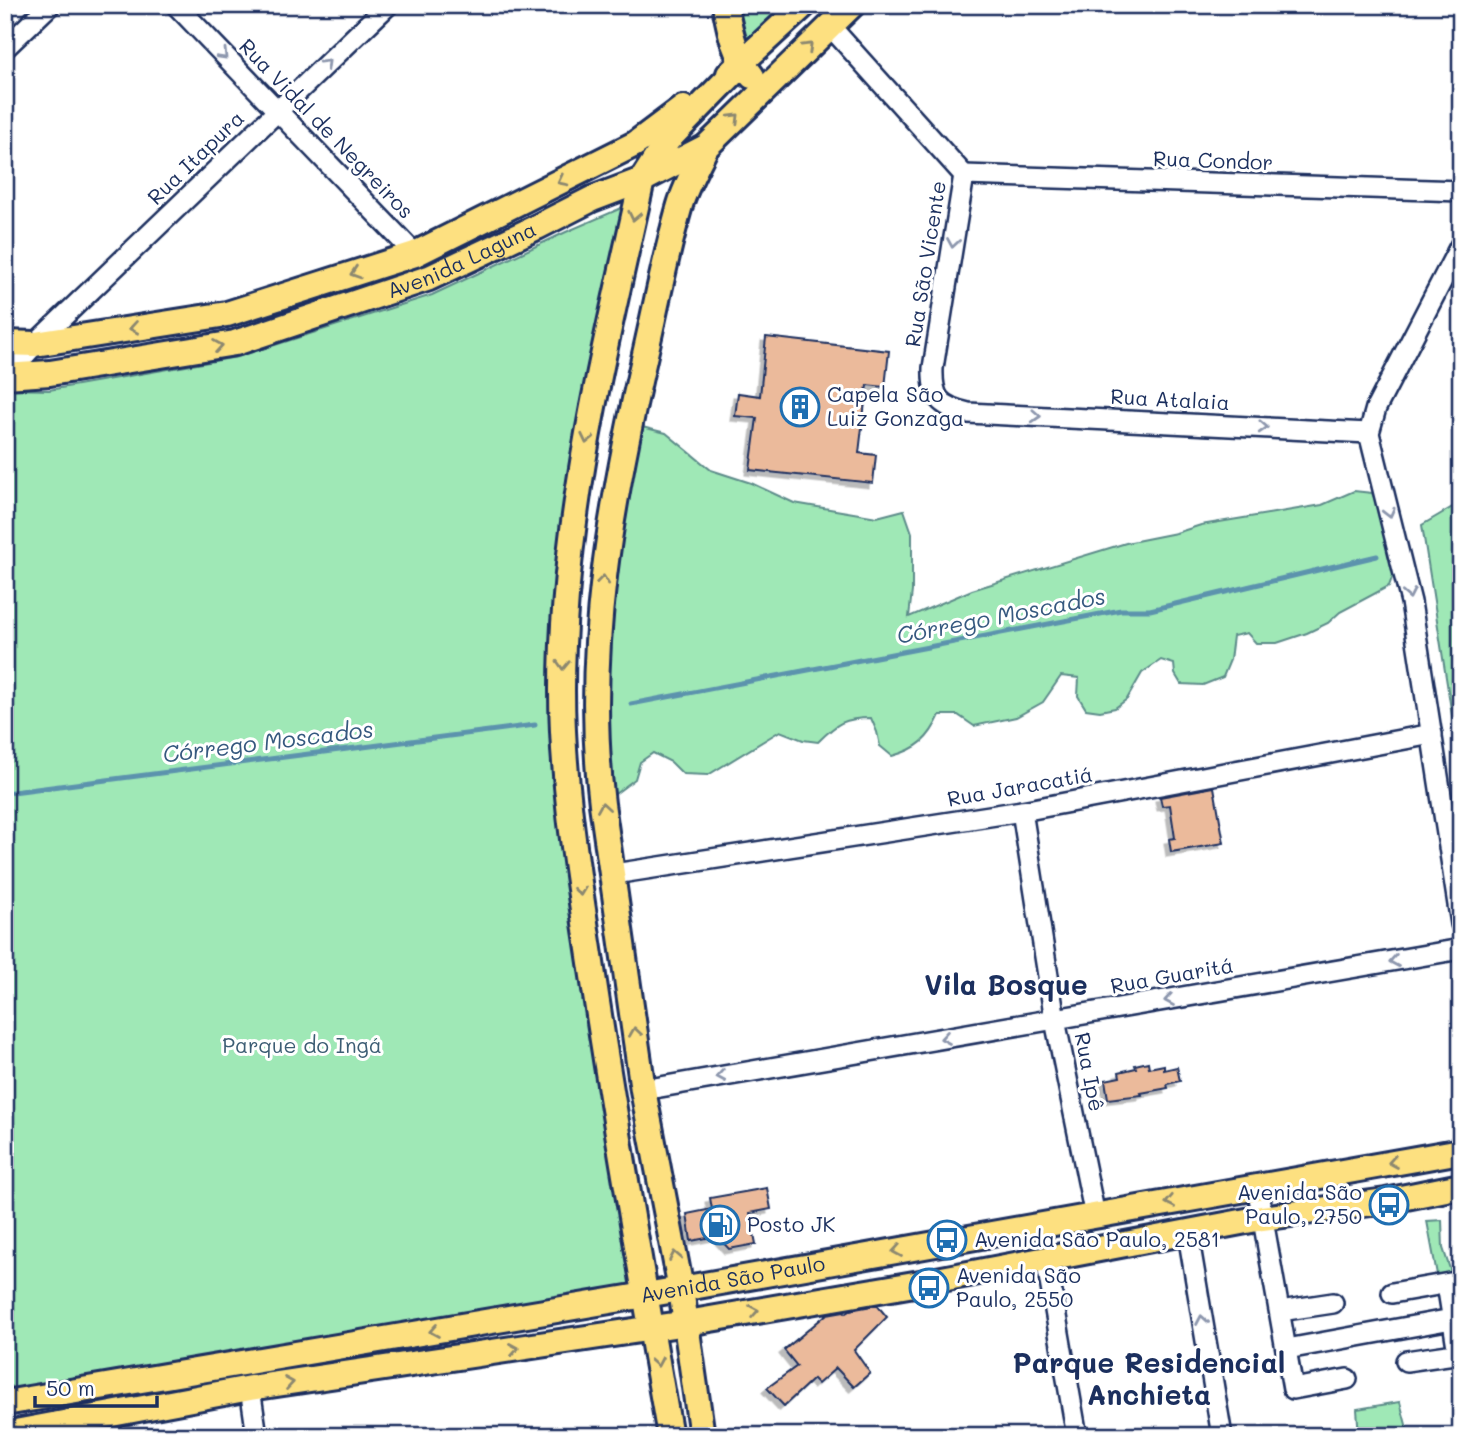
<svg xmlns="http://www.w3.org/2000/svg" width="1466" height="1441" viewBox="0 0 1466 1441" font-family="Mali,sans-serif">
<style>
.green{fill:#9fe8b6;stroke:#5d8c8a;stroke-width:2}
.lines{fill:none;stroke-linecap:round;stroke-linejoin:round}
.stream{stroke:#5b93ad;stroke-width:5}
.building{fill:#ebba9b;stroke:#1b2f5e;stroke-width:2;filter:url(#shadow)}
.minor-casing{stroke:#1b2f5e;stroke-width:24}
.major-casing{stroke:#1b2f5e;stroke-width:30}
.minor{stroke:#fff;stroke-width:19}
.major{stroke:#fde080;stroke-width:24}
.oneway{stroke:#8c886f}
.oneway2{stroke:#8d97ae}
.labels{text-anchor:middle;stroke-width:6;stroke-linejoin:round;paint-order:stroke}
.street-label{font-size:21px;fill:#1b2f5e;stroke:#fff}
.poi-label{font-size:21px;fill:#1b2f5e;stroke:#fff;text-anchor:start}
.park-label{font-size:21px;fill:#3c5d74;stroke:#fff}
.water-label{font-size:23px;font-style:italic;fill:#36597f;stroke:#fff}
.district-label{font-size:28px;font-weight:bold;fill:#1b2f5e;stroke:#fff}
</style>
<defs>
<filter id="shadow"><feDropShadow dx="-4.5" dy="4.5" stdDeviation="0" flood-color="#0004"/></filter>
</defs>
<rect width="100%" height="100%" fill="#fff"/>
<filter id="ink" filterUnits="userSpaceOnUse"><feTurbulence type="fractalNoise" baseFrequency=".0143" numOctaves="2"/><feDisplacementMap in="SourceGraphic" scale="14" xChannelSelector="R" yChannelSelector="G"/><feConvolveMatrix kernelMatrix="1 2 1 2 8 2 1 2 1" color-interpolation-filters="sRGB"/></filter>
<g filter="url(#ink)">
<g class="green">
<polygon points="725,5 804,5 742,64"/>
<polygon points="626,206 560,689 640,1291 5,1397 5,389 49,390 237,357 432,295 566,232"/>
<path d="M 634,425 L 666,433 L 711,470 L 751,483 L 794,503 L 877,517 L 904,510 L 912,533 L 912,591 L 909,617 L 972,590 L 1126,543 L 1176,533 L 1201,525 L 1322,505 L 1354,491 L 1372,493 L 1380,510 L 1393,575 L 1389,586 L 1340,612 L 1328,623 L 1307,633 L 1277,643 L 1256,643 L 1247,633 L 1233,636 L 1230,660 L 1223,677 L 1203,685 L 1181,684 L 1175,674 L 1174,664 L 1161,660 L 1142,673 L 1127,699 L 1115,708 L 1100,711 L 1086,709 L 1078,696 L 1079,678 L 1061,676 L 1043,702 L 1016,717 L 974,726 L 958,715 L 940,715 C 929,739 918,749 892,756 L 880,746 L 877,732 L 871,718 C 844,718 837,723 818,742 L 803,740 L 780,731 L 708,775 L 683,774 L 671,762 L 653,753 L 640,762 L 635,779 L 603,803 L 598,672 Z"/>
<polygon points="1461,502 1461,719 1453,722 1422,525"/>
<polygon points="1442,1220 1443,1248 1453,1278 1438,1280 1427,1221"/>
<polygon points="1400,1402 1409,1436 1359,1436 1357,1409"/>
</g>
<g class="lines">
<g class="stream">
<polyline points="631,704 1121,610 1150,610 1377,556"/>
<polyline points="5,793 535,725"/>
</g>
</g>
<g class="building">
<polygon points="766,337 889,351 885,387 867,385 859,453 876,455 873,483 750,470 757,418 735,416 738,393 760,396"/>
<polygon points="1214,787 1224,843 1171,852 1169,839 1175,838 1170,805 1162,806 1160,797"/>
<polygon points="1148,1062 1149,1068 1164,1065 1164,1070 1177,1067 1180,1081 1167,1084 1168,1088 1141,1093 1142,1095 1108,1099 1105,1080 1120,1077 1119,1072 1136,1068 1135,1065"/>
<polygon points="767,1188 771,1209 750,1213 756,1244 729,1249 717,1236 691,1241 687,1214 712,1209 710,1198"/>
<polygon points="877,1305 887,1317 854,1350 870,1373 854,1387 836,1368 818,1384 813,1379 784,1406 767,1388 797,1366 784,1350 827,1314 844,1311 846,1313 850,1310"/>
</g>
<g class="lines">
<defs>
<g id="minor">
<polyline points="176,5 415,254"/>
<polyline points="830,26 964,175"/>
<polyline points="5,48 50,5"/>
<path d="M 964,175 L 933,368 C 932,398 939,406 968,413 L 1369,433"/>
<polyline points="964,175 1461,191"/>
<polyline points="1461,244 1376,408 1369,433 1411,602 1461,924"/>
<polyline points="6,376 35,344 388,5"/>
<polyline points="1022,811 1055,1020 1095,1216"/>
<polyline points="614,874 1022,811 1432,734"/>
<polyline points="643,1090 1461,949"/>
<polyline points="1257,1186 1293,1389 1347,1379"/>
<polyline points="1188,1234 1222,1436"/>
<polyline points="1046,1259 1077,1436"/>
<polyline points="1447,1284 1458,1353"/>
<polyline points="1392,1293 1461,1281"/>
<polyline points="1280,1311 1333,1303"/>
<polyline points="1287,1349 1452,1319"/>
<polyline points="1406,1361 1461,1353"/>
<polyline points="250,1388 257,1436"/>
</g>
<g id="major">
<path d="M 725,5 C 730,31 734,55 752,76"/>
<polyline points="729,74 804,5"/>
<polyline points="5,343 35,344 227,314 415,254 635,144 683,108"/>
<path id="s1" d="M 5,376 L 50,373 L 235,343 L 429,278 L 537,227 L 592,199 L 642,180 L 706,147 L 852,5"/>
<path id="s2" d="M 5,1403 L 681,1289 L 1461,1151"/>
<polyline points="5,1434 250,1388 687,1323 926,1282 1262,1218 1386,1201 1461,1186"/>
<path d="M 670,1436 C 643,1283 616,1129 593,976 C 579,881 562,786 562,690 C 562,517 605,347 642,180 L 667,141 L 742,64"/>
<path d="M 702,1436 L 681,1289 L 643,1090 L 602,804 C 583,651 612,499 646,350 C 657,302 666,253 680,205 C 686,185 697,166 706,147"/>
</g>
</defs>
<use href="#minor" class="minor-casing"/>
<use href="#major" class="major-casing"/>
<use href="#minor" class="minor"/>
<use href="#major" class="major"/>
</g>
<defs><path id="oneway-chevron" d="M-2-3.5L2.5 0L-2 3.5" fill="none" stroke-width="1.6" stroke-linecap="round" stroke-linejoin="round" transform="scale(1.75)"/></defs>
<g class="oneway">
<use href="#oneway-chevron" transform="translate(808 47) rotate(-44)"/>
<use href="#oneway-chevron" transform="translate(735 118) rotate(-45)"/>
<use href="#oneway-chevron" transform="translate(562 181) rotate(153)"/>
<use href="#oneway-chevron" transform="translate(634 216) rotate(102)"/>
<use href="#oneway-chevron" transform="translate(355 273) rotate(162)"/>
<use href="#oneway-chevron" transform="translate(134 328) rotate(171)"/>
<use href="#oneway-chevron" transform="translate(218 346) rotate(-9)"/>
<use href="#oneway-chevron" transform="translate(587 439) rotate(102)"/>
<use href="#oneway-chevron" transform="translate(603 580) rotate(-84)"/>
<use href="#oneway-chevron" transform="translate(563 665) rotate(92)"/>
<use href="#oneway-chevron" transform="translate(603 807) rotate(-99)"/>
<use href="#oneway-chevron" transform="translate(580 891) rotate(83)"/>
<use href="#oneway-chevron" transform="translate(635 1032) rotate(-98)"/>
<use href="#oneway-chevron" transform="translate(1393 1162) rotate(170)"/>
<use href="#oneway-chevron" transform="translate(1170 1202) rotate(169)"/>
<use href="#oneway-chevron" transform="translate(897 1251) rotate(170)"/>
<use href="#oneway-chevron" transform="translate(675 1256) rotate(-101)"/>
<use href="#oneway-chevron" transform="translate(754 1311) rotate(-10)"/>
<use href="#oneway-chevron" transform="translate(434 1331) rotate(170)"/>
<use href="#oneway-chevron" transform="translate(514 1349) rotate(-9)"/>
<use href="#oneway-chevron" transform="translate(657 1362) rotate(80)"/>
<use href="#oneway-chevron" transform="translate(289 1383) rotate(-9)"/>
</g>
<g class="oneway2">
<use href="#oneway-chevron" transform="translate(223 55) rotate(46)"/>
<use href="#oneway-chevron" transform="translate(326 64) rotate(-44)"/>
<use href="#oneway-chevron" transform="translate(953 243) rotate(99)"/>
<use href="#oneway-chevron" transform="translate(1036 416) rotate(3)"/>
<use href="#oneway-chevron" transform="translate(1263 427) rotate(3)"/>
<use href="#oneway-chevron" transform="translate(1389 513) rotate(76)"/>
<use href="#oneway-chevron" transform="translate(1409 594) rotate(79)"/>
<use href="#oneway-chevron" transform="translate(1394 961) rotate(170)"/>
<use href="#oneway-chevron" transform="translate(1169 1000) rotate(170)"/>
<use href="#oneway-chevron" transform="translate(945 1038) rotate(170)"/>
<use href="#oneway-chevron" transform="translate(721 1076) rotate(170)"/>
<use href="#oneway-chevron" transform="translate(1202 1320) rotate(-100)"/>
</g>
</g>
<defs>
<symbol id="building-ring" viewBox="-11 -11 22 22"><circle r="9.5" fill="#fff" stroke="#1f6fb2" stroke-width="1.5"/><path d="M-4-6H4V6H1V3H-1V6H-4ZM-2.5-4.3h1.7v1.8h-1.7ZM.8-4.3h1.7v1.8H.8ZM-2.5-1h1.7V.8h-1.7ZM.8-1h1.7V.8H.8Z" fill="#1f6fb2"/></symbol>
<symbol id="bus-ring" viewBox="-11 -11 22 22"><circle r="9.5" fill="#fff" stroke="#1f6fb2" stroke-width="1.5"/><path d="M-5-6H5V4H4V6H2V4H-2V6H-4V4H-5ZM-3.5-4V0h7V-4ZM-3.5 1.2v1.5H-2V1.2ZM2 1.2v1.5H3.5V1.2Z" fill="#1f6fb2"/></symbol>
<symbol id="fuel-ring" viewBox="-11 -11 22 22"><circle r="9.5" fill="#fff" stroke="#1f6fb2" stroke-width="1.5"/><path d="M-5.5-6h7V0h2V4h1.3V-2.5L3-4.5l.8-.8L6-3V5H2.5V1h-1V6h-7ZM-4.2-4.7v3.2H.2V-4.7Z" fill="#1f6fb2"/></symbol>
</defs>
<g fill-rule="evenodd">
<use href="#building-ring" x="778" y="385" width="44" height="44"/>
<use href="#bus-ring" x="1367" y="1183" width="44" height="44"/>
<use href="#fuel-ring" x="698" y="1203" width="44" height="44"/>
<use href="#bus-ring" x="925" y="1218" width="44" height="44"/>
<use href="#bus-ring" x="907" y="1266" width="44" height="44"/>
</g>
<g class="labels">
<g class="street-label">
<text transform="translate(326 129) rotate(46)" y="7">Rua Vidal de Negreiros</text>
<text transform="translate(196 158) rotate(-44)" y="7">Rua Itapura</text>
<text transform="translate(1213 161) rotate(2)" y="7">Rua Condor</text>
<text dy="7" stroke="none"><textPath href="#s1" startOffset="474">Avenida Laguna</textPath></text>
<text transform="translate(926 264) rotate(-81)" y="7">Rua São Vicente</text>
<text transform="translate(1170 400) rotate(3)" y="7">Rua Atalaia</text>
<text transform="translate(1020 787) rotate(-10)" y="7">Rua Jaracatiá</text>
<text transform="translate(1172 976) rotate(-10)" y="7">Rua Guaritá</text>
<text transform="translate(1089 1072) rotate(79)" y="7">Rua Ipê</text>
<text dy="7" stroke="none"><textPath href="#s2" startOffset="738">Avenida São Paulo</textPath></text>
</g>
<g class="poi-label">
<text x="827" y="402">Capela São<tspan x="827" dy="24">Luiz Gonzaga</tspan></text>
<text x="1362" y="1200" text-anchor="end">Avenida São<tspan x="1362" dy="24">Paulo, 2750</tspan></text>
<text x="747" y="1232">Posto JK</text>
<text x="974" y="1247">Avenida São Paulo, 2581</text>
<text x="956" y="1283">Avenida São<tspan x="956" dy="24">Paulo, 2550</tspan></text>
</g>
<g class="park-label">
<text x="302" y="1053">Parque do Ingá</text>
</g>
<g class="water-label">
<text transform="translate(1001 616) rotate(-11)" y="8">Córrego Moscados</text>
<text transform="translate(268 742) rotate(-7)" y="8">Córrego Moscados</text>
</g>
<g class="district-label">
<text x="1006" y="995">Vila Bosque</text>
<text x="1149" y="1373">Parque Residencial<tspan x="1149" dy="32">Anchieta</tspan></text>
</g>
</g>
<rect width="1466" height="1441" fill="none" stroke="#fff" stroke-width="28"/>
<rect x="14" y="14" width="1438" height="1413" fill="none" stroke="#1b2f5e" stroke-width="2.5" filter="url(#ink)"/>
<path d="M35 1396v10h122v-10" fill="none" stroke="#1b2f5e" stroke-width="3.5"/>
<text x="46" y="1396" font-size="21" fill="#1b2f5e" stroke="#ffffff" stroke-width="5" paint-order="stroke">50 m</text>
</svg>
